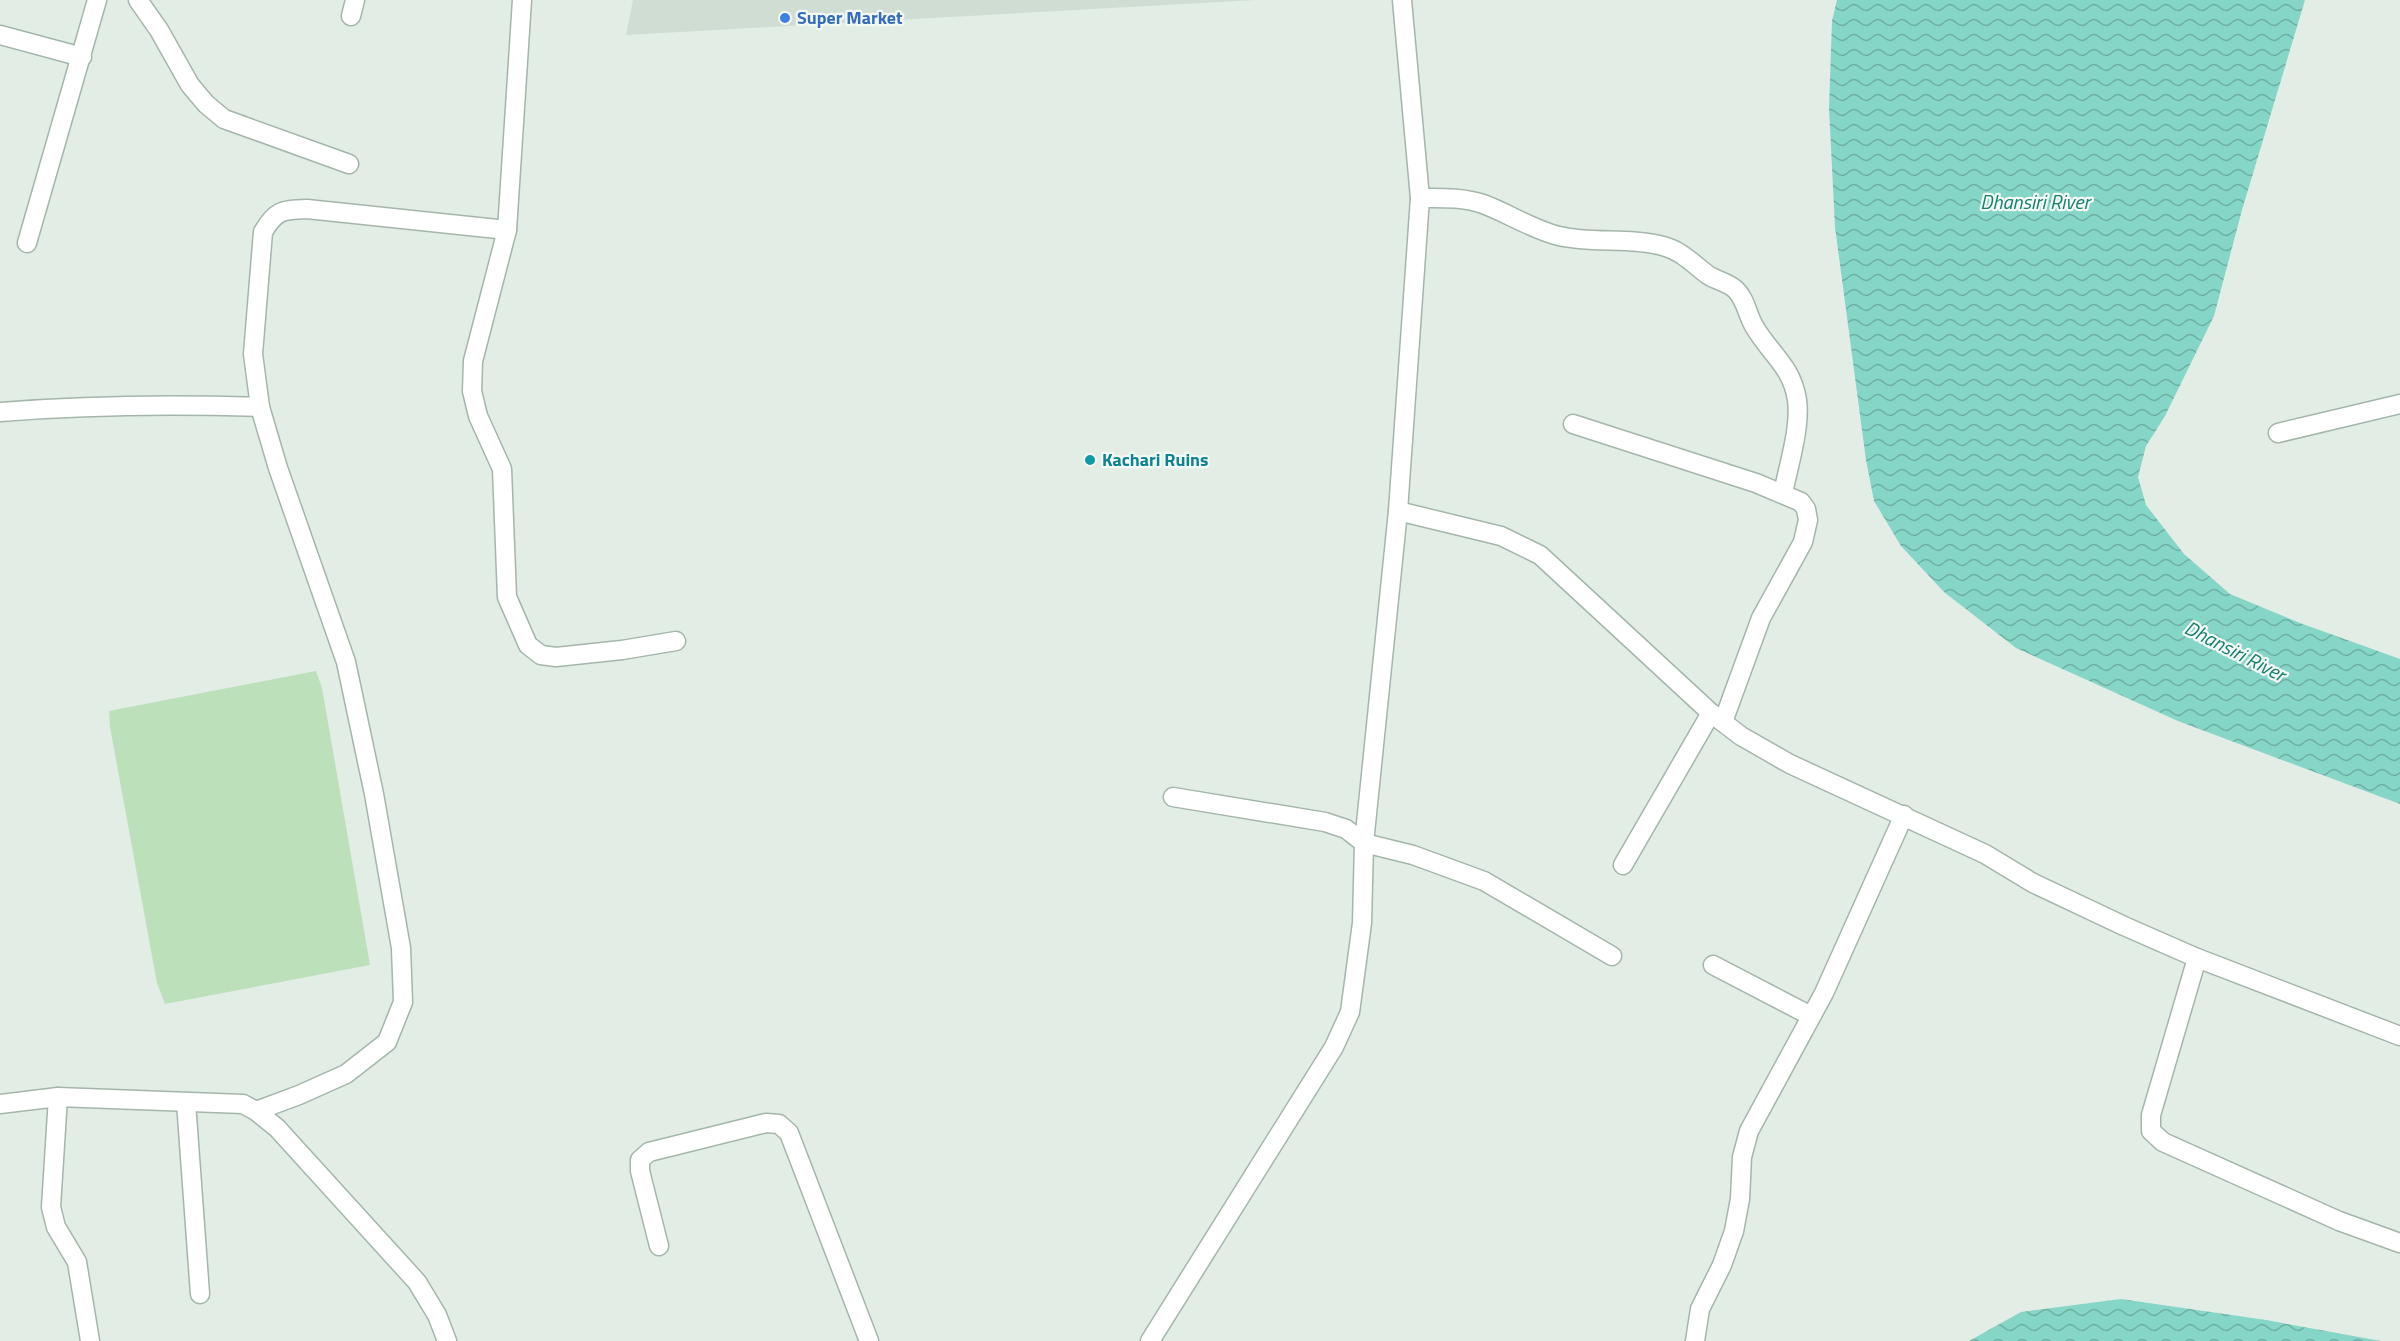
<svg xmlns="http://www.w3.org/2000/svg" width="2400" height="1341" viewBox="0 0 2400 1341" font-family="'Titillium Web',sans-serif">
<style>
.built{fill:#d0ddd3}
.pitch{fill:#bce0ba}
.water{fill:url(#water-waves)}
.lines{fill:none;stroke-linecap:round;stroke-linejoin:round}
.minor-casing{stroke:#a4b6aa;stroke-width:21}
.minor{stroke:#fff;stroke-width:18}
.shop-dot{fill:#3f7fe0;stroke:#f3f9f4;stroke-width:2}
.culture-dot{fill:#0f9aa8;stroke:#f3f9f4;stroke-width:2}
.labels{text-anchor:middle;stroke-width:4.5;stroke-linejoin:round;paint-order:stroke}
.shop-label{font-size:18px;font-weight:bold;fill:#366cbe;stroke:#f3f9f4;text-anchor:start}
.culture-label{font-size:18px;font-weight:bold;fill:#0d838f;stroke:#f3f9f4;text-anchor:start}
.water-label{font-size:20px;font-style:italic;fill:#16806e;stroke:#f3f9f4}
</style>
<defs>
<pattern id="water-waves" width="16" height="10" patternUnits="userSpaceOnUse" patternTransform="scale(1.5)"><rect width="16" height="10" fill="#86d6c8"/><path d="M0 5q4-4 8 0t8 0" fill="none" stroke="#6dafa3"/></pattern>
</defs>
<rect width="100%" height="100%" fill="#e2ede5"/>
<polygon class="built" points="633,0 1256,0 626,35"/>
<polygon class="pitch" points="316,671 322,688 370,965 165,1004 157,983 110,727 109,711"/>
<g class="water">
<polygon points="1837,0 2305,0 2242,210 2214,316 2165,416 2146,446 2138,477 2146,505 2184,554 2230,594 2300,623 2400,659 2400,804 2178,721 2016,648 1944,592 1901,546 1874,501 1866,460 1835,227 1829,108 1832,21"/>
<polygon points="2121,1299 2266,1320 2381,1341 1969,1341 2021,1312"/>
</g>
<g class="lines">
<defs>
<g id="minor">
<polyline points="138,0 159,30 190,85 206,104 224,119 349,164"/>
<polyline points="522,0 507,230 473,361 472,391 478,416 502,469 507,597 528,645 541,655 556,657 622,650 676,641"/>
<polyline points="351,16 355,0"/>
<polyline points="0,35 82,57"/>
<path d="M 1420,198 C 1441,198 1463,197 1483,204 C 1508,213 1533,230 1559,236 C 1593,244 1629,237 1663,246 C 1682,251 1693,264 1708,275 C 1717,281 1728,282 1736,290 C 1746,300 1747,314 1754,326 C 1770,354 1792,366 1797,400 C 1801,428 1788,466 1783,494"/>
<polyline points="27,243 97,0"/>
<path d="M 0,412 C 87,405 173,404 260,407"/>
<polyline points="1573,424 1756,483 1801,502 1806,509 1808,520 1803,542 1761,618 1723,722"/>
<polyline points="2278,433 2400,404"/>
<polyline points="1398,511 1501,536 1540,555 1711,713 1741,736 1790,764 1985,854 2033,883 2124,926 2197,958 2400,1036"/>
<polyline points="1173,797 1325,822 1346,829 1364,843 1413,855 1484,881 1612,956"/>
<polyline points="1623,865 1711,713"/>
<polyline points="2197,958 2151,1115 2151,1131 2163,1142 2339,1221 2400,1243"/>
<polyline points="1713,965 1811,1016"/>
<polyline points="58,1097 51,1207 56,1227 77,1262 90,1341"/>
<polyline points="186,1102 200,1294"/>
<polyline points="0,1104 58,1097 243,1104 256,1111 277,1128 417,1282 437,1315 447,1341"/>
<path d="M 256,1111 L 299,1095 L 346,1074 L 387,1042 L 403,1002 L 401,948 L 374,794 L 346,662 L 278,468 L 260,407 L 253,354 L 263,232 C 276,210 282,210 307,209 L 507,230"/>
<polyline points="659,1246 640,1171 640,1160 649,1152 766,1123 779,1124 789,1133 869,1341"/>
<polyline points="1150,1341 1334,1047 1350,1012 1362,923 1364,843 1398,511 1420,198 1402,0"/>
<polyline points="1695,1341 1700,1309 1722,1265 1734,1231 1740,1199 1742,1157 1749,1131 1824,993 1904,815"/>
</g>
</defs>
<use href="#minor" class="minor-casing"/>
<use href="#minor" class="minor"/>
</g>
<circle class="shop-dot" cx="785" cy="18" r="6"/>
<circle class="culture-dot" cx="1090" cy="460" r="6"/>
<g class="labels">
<g class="shop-label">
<text x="797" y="24">Super Market</text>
</g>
<g class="culture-label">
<text x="1102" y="466">Kachari Ruins</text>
</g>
<g class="water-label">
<text x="2035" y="209">Dhansiri River</text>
<text transform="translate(2235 651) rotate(27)" y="7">Dhansiri River</text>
</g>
</g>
</svg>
